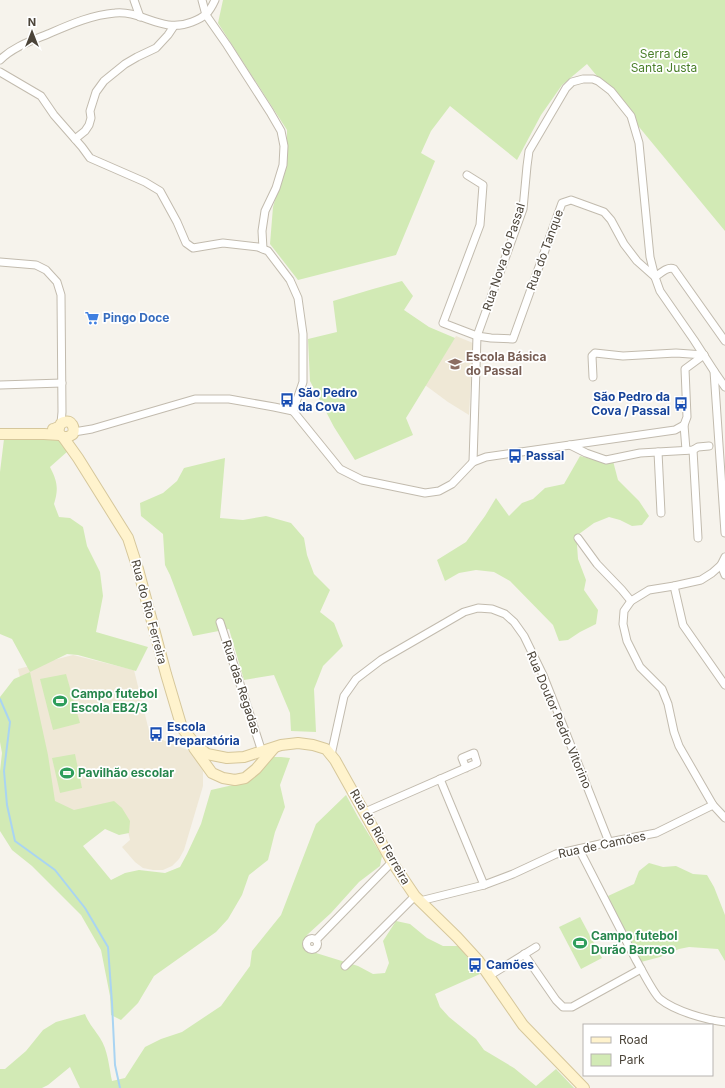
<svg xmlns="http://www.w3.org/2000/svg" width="725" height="1088" viewBox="0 0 725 1088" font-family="Inter,sans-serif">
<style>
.education{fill:#efe8d6}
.green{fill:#d2eab5}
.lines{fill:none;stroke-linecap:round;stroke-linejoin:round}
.stream{stroke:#a9d4f2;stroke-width:2}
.street-casing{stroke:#c2bbae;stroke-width:9}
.secondary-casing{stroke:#d6c79b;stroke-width:12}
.street{stroke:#fff;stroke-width:7}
.secondary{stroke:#fff3cd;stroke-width:10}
.labels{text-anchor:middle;stroke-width:3.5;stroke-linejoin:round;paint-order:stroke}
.park-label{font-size:12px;fill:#4a7f2a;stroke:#fff}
.street-label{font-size:12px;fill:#4b4439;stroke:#fff}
.shop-label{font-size:12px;font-weight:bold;fill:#366cbe;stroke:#fff;text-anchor:start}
.education-label{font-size:12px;font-weight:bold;fill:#785e54;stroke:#fff;text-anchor:start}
.transit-label{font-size:12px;font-weight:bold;fill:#164399;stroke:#fff;text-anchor:start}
.leisure-label{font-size:12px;font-weight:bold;fill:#27864d;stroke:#fff;text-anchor:start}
</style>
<rect width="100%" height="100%" fill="#f6f3ec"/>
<g class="education">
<polygon points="456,336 473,343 469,415 448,402 425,385"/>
<polygon points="73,655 134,670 150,735 190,751 203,771 203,786 184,850 179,859 172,866 163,870 153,870 143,868 135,862 122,847 130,840 127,827 55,819 18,669"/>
</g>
<g class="green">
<polygon points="223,0 725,0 725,231 587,64 562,85 541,115 517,160 450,106 431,131 421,153 435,161 396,255 298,280 270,244 273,207 287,159 287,130 218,23"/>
<polygon points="402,281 413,296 404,310 429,327 455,338 406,418 413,435 355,460 334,427 310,381 308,339 337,332 333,301 373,289"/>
<path d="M 56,437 L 61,441 L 68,451 L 50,467 C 57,481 59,488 54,504 L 59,517 L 70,518 L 83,527 L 87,546 L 100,572 L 103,596 L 96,632 L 148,647 L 136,671 L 78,655 L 67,654 L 30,672 L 48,755 L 55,801 L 74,810 L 114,801 L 122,808 L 130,821 L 129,833 L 119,835 L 105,829 L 83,846 L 111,880 L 125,873 L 139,870 L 165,873 L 180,867 L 187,854 L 201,824 L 211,790 L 233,785 L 266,757 L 281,757 L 290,758 L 280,785 L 285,807 L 275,832 L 268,860 L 249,875 L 242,895 L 228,919 L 216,932 L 154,976 L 138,1003 L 121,1020 L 111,1015 L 110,996 L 101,950 L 81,915 L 32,866 L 12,850 L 0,831 L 0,771 L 2,753 L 0,742 L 0,697 L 14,679 L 30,672 L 12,639 L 0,634 L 0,472 L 4,439 Z"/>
<polygon points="580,456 595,460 613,461 618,480 639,501 649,516 642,525 632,526 620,520 609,517 594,523 579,534 577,545 578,559 586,580 584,590 598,610 596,624 580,632 568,640 559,641 553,625 510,581 494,572 476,570 459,573 445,581 437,560 466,542 485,516 496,498 509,516 522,503 533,499 545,488 564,484"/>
<polygon points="225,458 220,518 243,520 266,516 291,523 304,538 307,555 314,574 330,590 320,612 334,623 343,646 323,666 314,689 316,732 291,731 290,713 274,675 244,680 229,629 193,636 170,575 165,565 163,534 141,516 140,503 163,493 177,481 184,468"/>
<polygon points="66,674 80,723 53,730 40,679"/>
<polygon points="75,754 82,788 60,793 52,758"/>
<path d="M 346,795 L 358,817 L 382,856 L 380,866 L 359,882 L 331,913 L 307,935 L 305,941 L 316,953 L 358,966 L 373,974 L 385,973 L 389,963 L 383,941 L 396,921 L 410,924 L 427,938 L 443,946 L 459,946 L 480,974 L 435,994 L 440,1007 L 449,1017 L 476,1039 L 484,1050 L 514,1068 L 536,1086 L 556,1069 L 574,1088 L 80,1088 L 70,1067 L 48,1085 L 42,1088 L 0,1088 L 0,1069 L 5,1069 L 26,1051 L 43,1030 L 56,1022 L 85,1014 C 89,1024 95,1030 100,1038 C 108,1050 109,1067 112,1081 L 125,1078 L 145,1047 L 161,1039 L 182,1032 L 221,1006 L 250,966 L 252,951 L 281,915 L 316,824 Z"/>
<polygon points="649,863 663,867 676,866 693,874 707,875 714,887 725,915 725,961 718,949 689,947 679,949 660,957 641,962 626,936 608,896 634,884 639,871"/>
<polygon points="580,917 602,958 581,969 559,927"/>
</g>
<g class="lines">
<polyline class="stream" points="0,699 10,722 4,771 7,805 15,841 55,870 85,908 108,947 112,1003 115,1065 120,1088"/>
<defs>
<g id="street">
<polyline points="134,0 140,17"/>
<polyline points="202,0 206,15 227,45 270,112 281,131 284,146 283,165 276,188 265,211 262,231 263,249"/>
<path d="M 0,60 C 13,47 31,41 48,34 C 69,25 91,15 115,13 C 142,10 162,34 192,22 C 205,17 209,13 215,0"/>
<polyline points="0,72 41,96 54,115 82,147 90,158 145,182 160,191 177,222 186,243 193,248 223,243 258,247 268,251 290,280 298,298 303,334 303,382 293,411"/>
<polyline points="75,139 85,131 89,125 91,118 90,111 96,92 104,81 125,64 137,57 156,48 168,35 174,26"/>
<path d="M 467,175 L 483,185 L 480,225 L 443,323 L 477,336 L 491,338 L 513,339 L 562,203 L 571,200 L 604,212 L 611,220 L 624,244 L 637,261 L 655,277 C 661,273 668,266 674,269 L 725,341"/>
<polyline points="0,262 36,265 46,270 57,282 61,295 62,412 61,423"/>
<polyline points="714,371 725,387"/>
<polyline points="593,377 592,356 595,353 623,356 676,353 704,355"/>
<polyline points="0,385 62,383"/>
<polyline points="293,411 340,469 362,480 425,493 439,491 452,484 473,462 486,457 675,430 684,425 687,417 685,369 704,355"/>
<polyline points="684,425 686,450"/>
<polyline points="74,432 92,429 195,399 229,399 274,407 293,411"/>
<polyline points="570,445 586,453 606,460 640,453 693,450 698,447 709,446"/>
<polyline points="693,450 698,538"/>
<polyline points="658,452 661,513"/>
<polyline points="473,462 477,336 523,209 527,166 529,151 566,88 572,82 583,79 593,79 598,81 611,91 631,116 639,143 650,257 655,277 660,291 694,340 714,371 725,533"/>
<polyline points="578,538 597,564 622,590 631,601"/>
<polyline points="725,557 721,565 712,573 701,580 674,586 649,590 631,601 624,611 623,624 627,641 640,667 662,689 668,704 674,732 679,746 713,805 725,818"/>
<polyline points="721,565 725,575"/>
<polyline points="674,586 683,625 725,685"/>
<polyline points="220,622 262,752"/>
<polyline points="331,755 344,696 356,679 381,660 464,612 478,608 492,609 505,614 514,622 524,636 543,675 609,842"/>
<polyline points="440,779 484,885"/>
<polyline points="365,812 477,763 474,753 462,758 466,768"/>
<path d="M 579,849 C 598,886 617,923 636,960 C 641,968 653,993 660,999 C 675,1011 706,1020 725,1022"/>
<polyline points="420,901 484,885 513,874 556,854 609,842 656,833 713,805"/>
<circle cx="312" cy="944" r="5.5"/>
<polyline points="316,940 392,862"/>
<polyline points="524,954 556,1000 563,1007 572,1007 641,969"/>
<polyline points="345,966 415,896"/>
<polyline points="489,976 536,947"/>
</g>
<g id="secondary">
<path d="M 59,427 C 58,432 59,434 63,437 L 78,458 L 128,538 L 138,569 L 166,674 L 182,728 L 196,745 L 207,754 L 227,758 L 244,757 L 281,745 L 298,743 L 313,745 L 326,749 L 335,760 L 392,862 L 415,896 L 457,937 L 478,960 L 523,1025 L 584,1088"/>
<path d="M 53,429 C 54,429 58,427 59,427 C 62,423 59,424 64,422 C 72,419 75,428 73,434 L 68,437 L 63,437"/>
<polyline points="0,434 44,434 60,435"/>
<polyline points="194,748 212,773 223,778 235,780 245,778 256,769 274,748"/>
</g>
</defs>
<use href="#street" class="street-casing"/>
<use href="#secondary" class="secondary-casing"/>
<use href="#street" class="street"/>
<use href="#secondary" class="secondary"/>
</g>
<defs>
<symbol id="supermarket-bare" viewBox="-9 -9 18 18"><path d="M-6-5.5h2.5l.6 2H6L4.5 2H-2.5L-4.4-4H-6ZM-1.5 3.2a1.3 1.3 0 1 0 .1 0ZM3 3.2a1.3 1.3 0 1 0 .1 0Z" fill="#3f7fe0" stroke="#fff" stroke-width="2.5" paint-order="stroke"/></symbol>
<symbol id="school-bare" viewBox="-9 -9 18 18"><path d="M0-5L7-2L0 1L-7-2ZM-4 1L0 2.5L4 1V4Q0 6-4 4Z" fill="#8d6e63" stroke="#fff" stroke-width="2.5" paint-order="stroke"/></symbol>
<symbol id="bus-bare" viewBox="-9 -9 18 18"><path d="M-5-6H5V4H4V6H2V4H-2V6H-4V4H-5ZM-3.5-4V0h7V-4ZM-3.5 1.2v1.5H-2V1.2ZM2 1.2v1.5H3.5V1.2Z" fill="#1a4fb4" stroke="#fff" stroke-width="2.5" paint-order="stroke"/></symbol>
<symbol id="stadium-bare" viewBox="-9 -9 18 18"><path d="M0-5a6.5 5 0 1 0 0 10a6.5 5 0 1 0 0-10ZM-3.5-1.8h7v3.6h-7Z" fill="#2e9e5b" stroke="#fff" stroke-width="2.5" paint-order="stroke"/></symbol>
</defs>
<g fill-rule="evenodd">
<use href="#supermarket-bare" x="82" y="308" width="20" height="20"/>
<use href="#school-bare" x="445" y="354" width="20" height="20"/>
<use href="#bus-bare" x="277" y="390" width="20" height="20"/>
<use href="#bus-bare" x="671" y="394" width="20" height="20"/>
<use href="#bus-bare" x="505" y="446" width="20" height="20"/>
<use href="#stadium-bare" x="50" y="691" width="20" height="20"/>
<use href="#bus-bare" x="146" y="724" width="20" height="20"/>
<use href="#stadium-bare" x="57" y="763" width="20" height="20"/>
<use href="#stadium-bare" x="570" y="933" width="20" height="20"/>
<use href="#bus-bare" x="465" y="955" width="20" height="20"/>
</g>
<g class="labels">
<g class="park-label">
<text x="664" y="58">Serra de<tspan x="664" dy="14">Santa Justa</tspan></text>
</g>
<g class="street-label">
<text transform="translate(545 250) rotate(-70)" y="4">Rua do Tanque</text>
<text transform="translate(504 257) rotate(-72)" y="4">Rua Nova do Passal</text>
<text transform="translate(149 612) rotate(75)" y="4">Rua do Rio Ferreira</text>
<text transform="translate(241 687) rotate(72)" y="4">Rua das Regadas</text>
<text transform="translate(559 720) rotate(67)" y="4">Rua Doutor Pedro Vitorino</text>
<text transform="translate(380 837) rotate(60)" y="4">Rua do Rio Ferreira</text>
<text transform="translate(602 845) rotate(-12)" y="4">Rua de Camões</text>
</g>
<g class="shop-label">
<text x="103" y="322">Pingo Doce</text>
</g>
<g class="education-label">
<text x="466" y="361">Escola Básica<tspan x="466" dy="14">do Passal</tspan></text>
</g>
<g class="transit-label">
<text x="298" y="397">São Pedro<tspan x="298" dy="14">da Cova</tspan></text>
<text x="670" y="401" text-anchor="end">São Pedro da<tspan x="670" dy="14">Cova / Passal</tspan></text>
<text x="526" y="460">Passal</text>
<text x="167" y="731">Escola<tspan x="167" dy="14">Preparatória</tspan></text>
<text x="486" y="969">Camões</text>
</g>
<g class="leisure-label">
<text x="71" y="698">Campo futebol<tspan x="71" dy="14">Escola EB2/3</tspan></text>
<text x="78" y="777">Pavilhão escolar</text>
<text x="591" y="940">Campo futebol<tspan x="591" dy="14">Durão Barroso</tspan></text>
</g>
</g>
<rect x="583" y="1024" width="130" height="52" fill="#ffffff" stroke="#b7b4b0"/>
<rect x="591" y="1037" width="20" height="6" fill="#fff3cd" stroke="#b7b4b0"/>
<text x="619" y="1044" font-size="12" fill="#4b4439">Road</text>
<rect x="591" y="1054" width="20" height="12" fill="#d2eab5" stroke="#b7b4b0"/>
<text x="619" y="1064" font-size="12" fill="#4b4439">Park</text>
<g transform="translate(32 32)" stroke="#ffffff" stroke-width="3" paint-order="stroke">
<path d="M0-3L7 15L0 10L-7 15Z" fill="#4b4439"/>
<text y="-6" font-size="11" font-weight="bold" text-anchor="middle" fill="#4b4439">N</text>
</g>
</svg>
